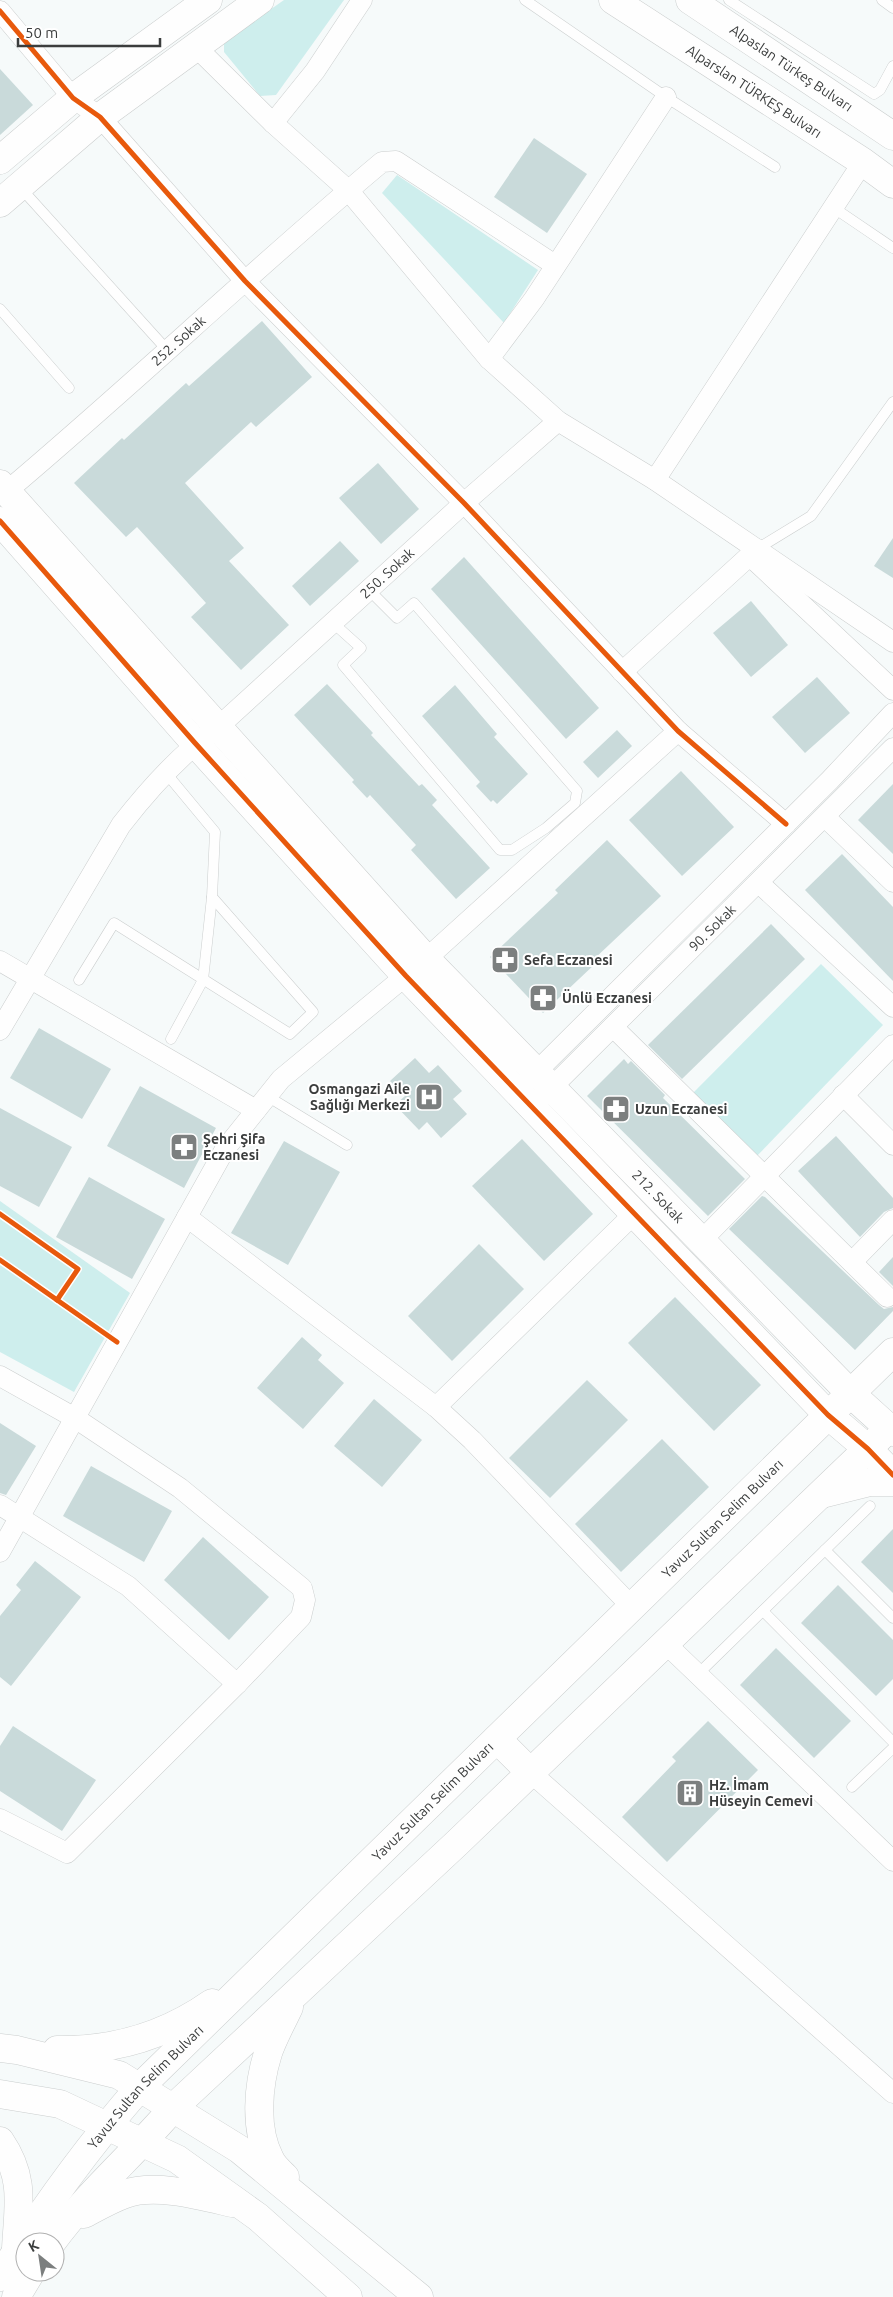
<svg xmlns="http://www.w3.org/2000/svg" width="893" height="2297" viewBox="0 0 893 2297" font-family="Ubuntu,sans-serif">
<style>
.green{fill:#ceeeed}
.building{fill:#c9dada}
.lines{fill:none;stroke-linecap:round;stroke-linejoin:round}
.lane-casing{stroke:#cbcece;stroke-width:11}
.street-casing{stroke:#cbcece;stroke-width:21}
.secondary-casing{stroke:#cbcece;stroke-width:29}
.lane{stroke:#fefefe;stroke-width:10}
.street{stroke:#fefefe;stroke-width:20}
.secondary{stroke:#fefefe;stroke-width:28}
.cycleway-casing{stroke:#fff;stroke-width:8}
.cycleway{stroke:#e8590c;stroke-width:5}
.labels{text-anchor:middle;stroke-width:4;stroke-linejoin:round;paint-order:stroke}
.street-label{font-size:14px;fill:#3b3d3d;stroke:#fff}
.poi-label{font-size:14px;font-weight:bold;fill:#3b3d3d;stroke:#fff;text-anchor:start}
</style>
<rect width="100%" height="100%" fill="#f6fafa"/>
<g class="green">
<polygon points="284,0 344,0 276,95 260,96 224,52 224,42"/>
<polygon points="397,175 538,270 504,323 382,193"/>
<polygon points="821,964 883,1025 755,1158 693,1093"/>
<polygon points="0,1201 130,1293 74,1392 0,1352"/>
</g>
<g class="building">
<polygon points="0,69 33,105 0,135"/>
<polygon points="534,138 587,174 547,233 494,197"/>
<polygon points="262,321 312,377 256,427 251,422 185,483 244,548 229,561 289,625 241,670 191,617 206,603 178,572 137,527 126,537 74,483 122,438 124,440 186,383 189,386"/>
<polygon points="378,463 419,509 381,544 339,498"/>
<polygon points="893,538 893,578 874,566"/>
<polygon points="340,541 359,561 310,606 292,586"/>
<polygon points="464,557 599,708 566,739 431,589"/>
<polygon points="751,601 788,645 751,677 713,633"/>
<polygon points="817,677 850,713 805,753 772,717"/>
<polygon points="327,684 373,733 371,735 419,786 422,784 437,800 432,805 490,868 456,899 411,850 416,845 370,795 367,798 352,782 354,780 294,715"/>
<polygon points="455,685 497,734 494,737 528,774 497,804 493,800 491,802 476,786 480,782 422,716"/>
<polygon points="617,730 632,746 598,778 583,762"/>
<polygon points="681,771 734,827 682,876 629,820"/>
<polygon points="893,784 893,854 858,820"/>
<polygon points="607,840 661,896 593,960 596,963 543,1013 490,957 558,893 555,890"/>
<polygon points="842,854 893,907 893,981 805,890"/>
<polygon points="771,924 805,959 682,1079 648,1045"/>
<polygon points="39,1028 111,1069 82,1119 10,1078"/>
<polygon points="415,1058 429,1073 438,1065 462,1091 453,1099 467,1114 441,1138 427,1122 419,1130 395,1105 405,1096 390,1081"/>
<polygon points="624,1059 628,1064 631,1061 665,1095 663,1098 745,1179 708,1216 587,1096"/>
<polygon points="140,1086 216,1128 184,1188 107,1146"/>
<polygon points="0,1108 72,1147 39,1207 0,1186"/>
<polygon points="836,1136 893,1198 893,1208 884,1212 860,1237 798,1171"/>
<polygon points="522,1139 593,1214 544,1261 472,1186"/>
<polygon points="284,1141 340,1172 288,1265 231,1233"/>
<polygon points="89,1177 165,1219 132,1279 56,1237"/>
<polygon points="762,1196 765,1197 879,1305 884,1309 893,1307 893,1311 855,1350 729,1229"/>
<polygon points="479,1244 524,1289 452,1361 408,1316"/>
<polygon points="893,1257 893,1286 879,1272"/>
<polygon points="675,1297 761,1385 714,1431 628,1343"/>
<polygon points="302,1337 322,1355 318,1360 344,1383 303,1429 257,1388"/>
<polygon points="587,1380 628,1420 550,1498 509,1458"/>
<polygon points="374,1399 422,1440 382,1487 334,1446"/>
<polygon points="0,1423 36,1446 6,1495 0,1493"/>
<polygon points="662,1439 709,1487 621,1572 575,1524"/>
<polygon points="91,1466 172,1511 144,1562 63,1516"/>
<polygon points="893,1529 893,1593 861,1562"/>
<polygon points="203,1537 269,1597 229,1640 164,1580"/>
<polygon points="35,1561 81,1597 11,1686 0,1677 0,1616 21,1590 16,1585"/>
<polygon points="838,1585 893,1640 893,1679 876,1696 801,1623"/>
<polygon points="776,1648 851,1721 814,1758 740,1685"/>
<polygon points="708,1721 758,1770 667,1862 622,1817 676,1761 672,1757"/>
<polygon points="13,1726 96,1780 62,1831 0,1791 0,1746"/>
</g>
<g class="lines">
<defs>
<g id="lane">
<polyline points="525,0 666,97 775,167"/>
<polyline points="729,0 874,94 880,90 893,66"/>
<polyline points="882,0 893,8"/>
<polyline points="19,186 168,351"/>
<polyline points="834,208 893,248"/>
<polyline points="0,309 69,388"/>
<polyline points="757,549 811,516 893,402"/>
<polyline points="332,622 361,648 343,665 500,850 512,850 546,828 575,803 577,791 414,603 397,618 368,589"/>
<polyline points="79,980 114,923 290,1034 313,1012 212,897 215,832 166,773"/>
<polyline points="171,1039 203,980 212,897"/>
<polyline points="267,1096 347,1145"/>
<polyline points="825,1550 893,1618"/>
<polyline points="763,1611 893,1742"/>
<polyline points="698,1674 870,1506"/>
<polyline points="852,1787 893,1748"/>
</g>
<g id="street">
<polyline points="0,11 73,98 100,117 245,281 464,503 678,731 786,824"/>
<polyline points="196,47 273,123 348,190 489,359 558,421 655,480 893,642"/>
<polyline points="273,123 315,71 362,0"/>
<polyline points="489,359 534,299 666,97"/>
<polyline points="655,480 863,162"/>
<path id="s1" d="M 7,491 C 134,384 254,269 382,162 L 396,161 L 555,265"/>
<polyline points="750,556 893,690"/>
<polyline points="622,672 757,549"/>
<polyline points="825,817 893,882"/>
<polyline points="759,883 893,1007"/>
<polyline points="0,961 256,1110"/>
<polyline points="613,1027 887,1297"/>
<path id="s2" d="M 0,1030 L 121,825 C 149,789 180,754 217,728 L 464,503 L 558,421"/>
<polyline points="527,1081 830,780 893,713"/>
<polyline points="843,1095 893,1145"/>
<path id="s3" d="M 542,1097 L 893,748"/>
<polyline points="187,1217 436,1407 472,1440 632,1607"/>
<polyline points="701,1241 893,1045"/>
<polyline points="852,1262 893,1220"/>
<polyline points="0,1376 75,1418 180,1488 302,1588 305,1600 301,1617 237,1684 67,1853 0,1819"/>
<polyline points="436,1407 634,1214"/>
<polyline points="0,1505 128,1586 237,1684"/>
<polyline points="0,1552 225,1149 281,1079 426,959 678,731"/>
<polyline points="665,1643 893,1861"/>
<polyline points="530,1772 893,2093"/>
</g>
<g id="secondary">
<path id="s4" d="M 613,0 L 863,162 L 893,184"/>
<path id="s5" d="M 690,0 L 893,136"/>
<polyline points="0,160 73,98 208,0"/>
<polyline points="0,203 100,117 260,0"/>
<path id="s6" d="M 0,484 L 426,959 L 850,1393 L 893,1432"/>
<polyline points="0,521 195,743 406,976 828,1415 868,1449 893,1475"/>
<polyline points="822,1494 870,1482 893,1482"/>
<polyline points="497,1739 530,1772"/>
<polyline points="0,2048 17,2050 119,2075 239,2149 419,2297"/>
<path d="M 57,2050 C 114,2051 165,2036 212,2003"/>
<polyline points="0,2094 60,2104 177,2159 258,2217 348,2297"/>
<path d="M 0,2141 C 26,2179 18,2206 16,2249"/>
<path d="M 285,2177 C 280,2172 273,2166 270,2159 C 254,2129 258,2085 268,2053 C 273,2038 282,2022 289,2007"/>
<path d="M 84,2214 C 97,2207 111,2199 125,2194 C 155,2183 202,2196 232,2203"/>
<path d="M 52,2242 C 87,2194 134,2154 173,2108 L 457,1843 L 881,1436"/>
<path id="s7" d="M 0,2277 C 42,2210 88,2147 139,2088 L 893,1352"/>
<polyline points="16,2297 31,2272"/>
</g>
</defs>
<use href="#lane" class="lane-casing"/>
<use href="#street" class="street-casing"/>
<use href="#secondary" class="secondary-casing"/>
<use href="#lane" class="lane"/>
<use href="#street" class="street"/>
<use href="#secondary" class="secondary"/>
<defs>
<g id="cycleway">
<polyline points="0,11 73,98 100,117 245,281 464,503 678,731 786,824"/>
<polyline points="0,521 195,743 406,976 828,1415 868,1449 893,1475"/>
<polyline points="0,1214 78,1269 57,1300"/>
<polyline points="0,1260 117,1342"/>
</g>
</defs>
<use href="#cycleway" class="cycleway-casing"/>
<use href="#cycleway" class="cycleway"/>
</g>
<defs>
<symbol id="pharmacy-square" viewBox="-11 -11 22 22"><rect x="-9" y="-9" width="18" height="18" rx="4" fill="#7c7f7f" stroke="#fff"/><path d="M-2-6h4v4h4v4h-4v4h-4v-4h-4v-4h4Z" fill="#fff"/></symbol>
<symbol id="hospital-square" viewBox="-11 -11 22 22"><rect x="-9" y="-9" width="18" height="18" rx="4" fill="#7c7f7f" stroke="#fff"/><path d="M-5-5h3v3.5h4V-5h3V5h-3V1.5h-4V5h-3Z" fill="#fff"/></symbol>
<symbol id="building-square" viewBox="-11 -11 22 22"><rect x="-9" y="-9" width="18" height="18" rx="4" fill="#7c7f7f" stroke="#fff"/><path d="M-4-6H4V6H1V3H-1V6H-4ZM-2.5-4.3h1.7v1.8h-1.7ZM.8-4.3h1.7v1.8H.8ZM-2.5-1h1.7V.8h-1.7ZM.8-1h1.7V.8H.8Z" fill="#fff"/></symbol>
</defs>
<g fill-rule="evenodd">
<use href="#pharmacy-square" x="489" y="944" width="32" height="32"/>
<use href="#pharmacy-square" x="527" y="982" width="32" height="32"/>
<use href="#hospital-square" x="413" y="1081" width="32" height="32"/>
<use href="#pharmacy-square" x="600" y="1093" width="32" height="32"/>
<use href="#pharmacy-square" x="168" y="1131" width="32" height="32"/>
<use href="#building-square" x="674" y="1777" width="32" height="32"/>
</g>
<g class="labels">
<g class="street-label">
<text dy="5" stroke="none"><textPath href="#s5" startOffset="122">Alpaslan Türkeş Bulvarı</textPath></text>
<text dy="5" stroke="none"><textPath href="#s4" startOffset="168">Alparslan TÜRKEŞ Bulvarı</textPath></text>
<text dy="5" stroke="none"><textPath href="#s1" startOffset="228">252. Sokak</textPath></text>
<text dy="5" stroke="none"><textPath href="#s2" startOffset="605">250. Sokak</textPath></text>
<text dy="5" stroke="none"><textPath href="#s3" startOffset="240">90. Sokak</textPath></text>
<text dy="5" stroke="none"><textPath href="#s6" startOffset="970">212. Sokak</textPath></text>
<text dy="5" stroke="none"><textPath href="#s7" startOffset="1050">Yavuz Sultan Selim Bulvarı</textPath></text>
<text dy="5" stroke="none"><textPath href="#s7" startOffset="645">Yavuz Sultan Selim Bulvarı</textPath></text>
<text dy="5" stroke="none"><textPath href="#s7" startOffset="240">Yavuz Sultan Selim Bulvarı</textPath></text>
</g>
<g class="poi-label">
<text x="524" y="965">Sefa Eczanesi</text>
<text x="562" y="1003">Ünlü Eczanesi</text>
<text x="410" y="1094" text-anchor="end">Osmangazi Aile<tspan x="410" dy="16">Sağlığı Merkezi</tspan></text>
<text x="635" y="1114">Uzun Eczanesi</text>
<text x="203" y="1144">Şehri Şifa<tspan x="203" dy="16">Eczanesi</tspan></text>
<text x="709" y="1790">Hz. İmam<tspan x="709" dy="16">Hüseyin Cemevi</tspan></text>
</g>
</g>
<g transform="translate(40 2257) rotate(330)"><circle r="24" fill="#ffffff" stroke="#b1b1b1"/>
<path d="M0-4L9 19L0 12L-9 19Z" fill="#7c7f7f"/>
<text y="-8" font-size="14" font-weight="bold" text-anchor="middle" fill="#3b3d3d">K</text>
</g>
<path d="M18 38v8h142v-8" fill="none" stroke="#3b3d3d" stroke-width="2.5"/>
<text x="25" y="38" font-size="15" fill="#3b3d3d" stroke="#ffffff" stroke-width="4" paint-order="stroke">50 m</text>
</svg>
